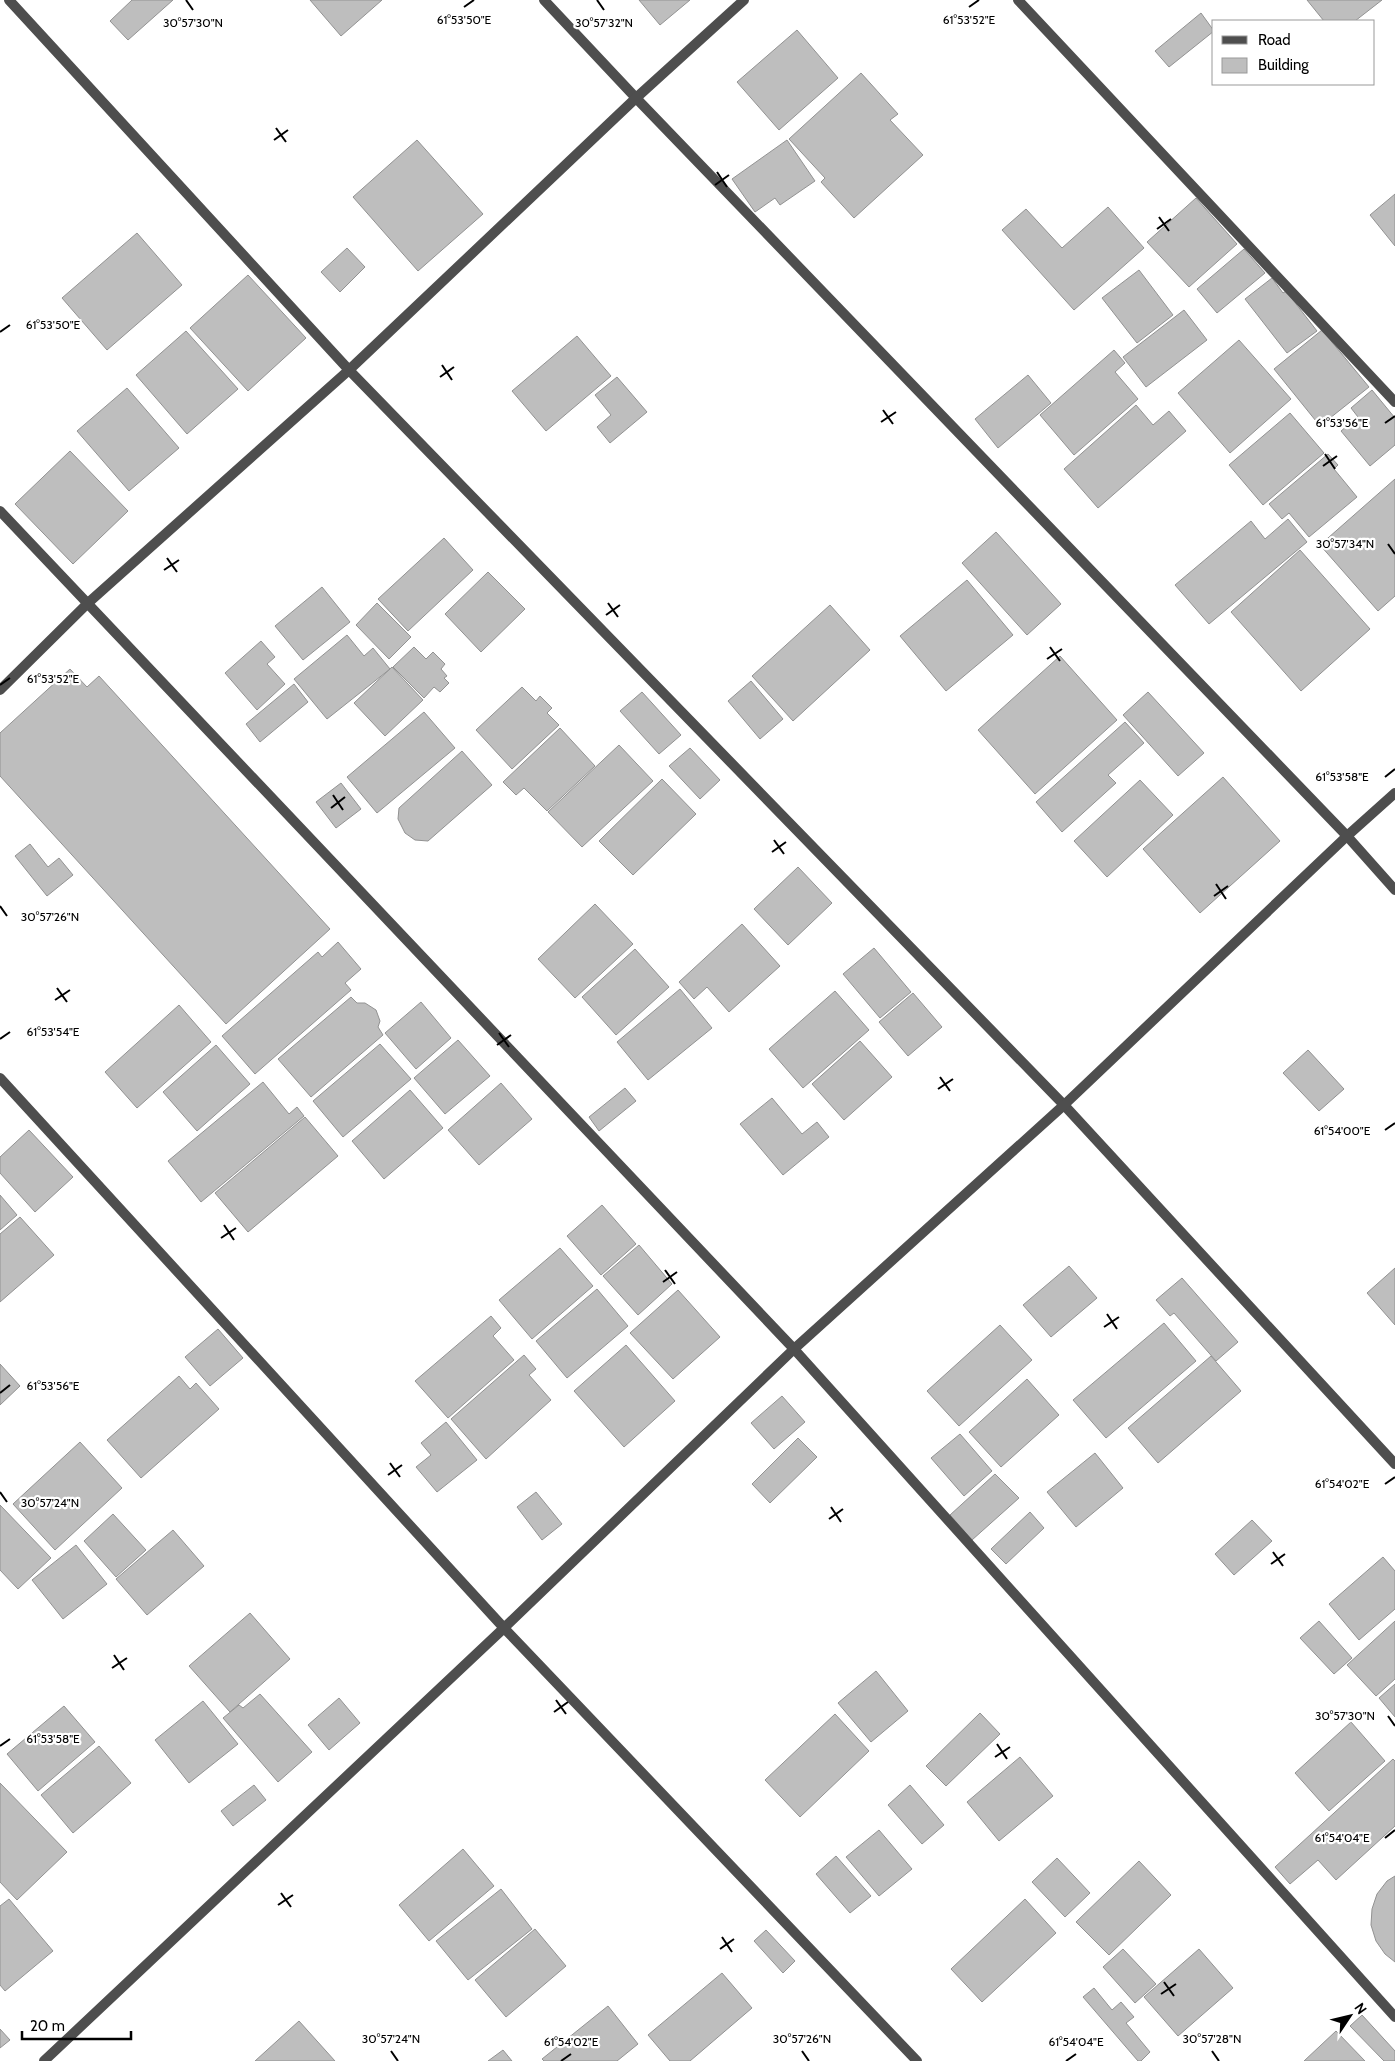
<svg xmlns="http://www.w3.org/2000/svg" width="1395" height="2061" viewBox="0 0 1395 2061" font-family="Cabin,sans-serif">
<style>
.building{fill:#bebebe;stroke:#929292}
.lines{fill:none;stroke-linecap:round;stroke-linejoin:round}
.minor{stroke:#4e4e4e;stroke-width:10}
.ticks{fill:none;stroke:#000;stroke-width:2}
.ticks-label{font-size:12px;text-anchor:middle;fill:#000;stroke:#fff;stroke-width:4.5;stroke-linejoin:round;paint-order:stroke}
</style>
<rect width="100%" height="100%" fill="#fff"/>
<g class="building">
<polygon points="132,0 173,0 128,40 110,21"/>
<polygon points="310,0 382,0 341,36"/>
<polygon points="639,0 690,0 660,25"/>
<polygon points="1307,0 1382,0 1355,21 1324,21"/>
<polygon points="1201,13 1214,31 1169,67 1155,51"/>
<polygon points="797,30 838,78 779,130 737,82"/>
<polygon points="861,73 898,114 890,120 923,155 854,218 821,182 825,178 789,139"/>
<polygon points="417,140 483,214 418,271 353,197"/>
<polygon points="787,140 815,181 780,205 775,198 755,212 732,179"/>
<polygon points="1395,194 1395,246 1370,215"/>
<polygon points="1196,198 1237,244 1189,287 1147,242"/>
<polygon points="1108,207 1144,248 1074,310 1002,230 1026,209 1062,248"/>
<polygon points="137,233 182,285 107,350 62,298"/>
<polygon points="347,248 365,267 340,292 321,272"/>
<polygon points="1244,249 1265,273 1217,313 1197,289"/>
<polygon points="1139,270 1173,315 1137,343 1102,298"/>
<polygon points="248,275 306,338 248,391 190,328"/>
<polygon points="1272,278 1283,293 1286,291 1317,331 1287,353 1245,299"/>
<polygon points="1184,310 1207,340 1146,387 1123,357"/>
<polygon points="1322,330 1369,387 1320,426 1274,369"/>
<polygon points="186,331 238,389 187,434 136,375"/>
<polygon points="577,336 611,376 546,431 512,391"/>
<polygon points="1239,340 1291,399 1230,453 1178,393"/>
<polygon points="1114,350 1125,363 1115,372 1138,399 1074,455 1040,415"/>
<polygon points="1028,375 1051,403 998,448 975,419"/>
<polygon points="617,377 647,412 610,443 597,427 611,415 595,395"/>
<polygon points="127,388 179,448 129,491 77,431"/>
<polygon points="1372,390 1395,418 1395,445 1370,466 1341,431 1358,417 1351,408"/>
<polygon points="1136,405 1153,425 1169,411 1186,431 1098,508 1064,469"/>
<polygon points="1290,413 1324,453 1263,505 1229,465"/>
<polygon points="70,451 128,511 73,564 15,504"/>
<polygon points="1328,454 1338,465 1334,469 1357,497 1309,537 1289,513 1282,519 1269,504"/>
<polygon points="1395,479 1395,596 1378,611 1320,545"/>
<polygon points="1288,519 1307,542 1209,624 1175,585 1251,521 1265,539"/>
<polygon points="996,532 1061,604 1027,635 962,563"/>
<polygon points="444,538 473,570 408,631 378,599"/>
<polygon points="1300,550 1370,629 1301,691 1231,612"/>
<polygon points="488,572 525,609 481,652 445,614"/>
<polygon points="967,580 1013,635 946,691 900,636"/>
<polygon points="322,587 350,622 303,660 275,626"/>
<polygon points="377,603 411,637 389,659 356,625"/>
<polygon points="830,605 870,650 793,721 752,676"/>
<polygon points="347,635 364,656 373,648 390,669 327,719 294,679"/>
<polygon points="261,641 275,657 267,664 285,684 257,710 225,673"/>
<polygon points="414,647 426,659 433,652 445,664 441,669 447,676 444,678 449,683 440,692 434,687 424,698 393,667"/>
<polygon points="1060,656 1117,720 1035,794 978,730"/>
<polygon points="392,667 423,700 385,736 354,703"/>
<polygon points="70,669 87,687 99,676 330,929 226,1024 0,776 0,733"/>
<polygon points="751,681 783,719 760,739 728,701"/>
<polygon points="294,684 308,702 260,742 246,724"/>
<polygon points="522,687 536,701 540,696 552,708 547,713 559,725 512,769 476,730"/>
<polygon points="642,692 681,735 659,754 620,711"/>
<polygon points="1148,692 1204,753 1178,776 1123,715"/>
<polygon points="424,712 455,748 377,813 347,777"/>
<polygon points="1125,722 1144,743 1108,775 1116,783 1062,832 1036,802"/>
<polygon points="560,728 595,766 547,811 524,788 516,795 503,782"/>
<polygon points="619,745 653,781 582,847 548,812"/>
<polygon points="690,748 720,780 700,799 669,766"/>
<polygon points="462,751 492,785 428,841 415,840 405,833 398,819 399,808"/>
<polygon points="1223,777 1280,841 1200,913 1143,849"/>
<polygon points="662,779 696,814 633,875 599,841"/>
<polygon points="1140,780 1173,815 1107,877 1074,841"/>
<polygon points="341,783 361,809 336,828 316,802"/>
<polygon points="30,844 48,867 59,858 73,875 47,896 15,856"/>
<polygon points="798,867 832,903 788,945 754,909"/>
<polygon points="595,904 633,944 575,998 538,959"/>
<polygon points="742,924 780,966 729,1012 707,987 694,999 679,982"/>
<polygon points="338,942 361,969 345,983 351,990 255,1074 222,1036 318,952 322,957"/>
<polygon points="874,948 911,992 880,1018 843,974"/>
<polygon points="635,949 669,987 616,1035 582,997"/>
<polygon points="680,989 712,1028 648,1080 617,1042"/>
<polygon points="835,991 869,1030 803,1088 769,1049"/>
<polygon points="913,993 942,1027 908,1056 879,1022"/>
<polygon points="351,997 357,1003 365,1003 376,1010 380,1021 378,1027 383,1035 311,1097 278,1059"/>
<polygon points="421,1002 451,1038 416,1069 385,1033"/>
<polygon points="179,1005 211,1042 137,1108 105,1072"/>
<polygon points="458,1040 490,1076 445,1114 414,1078"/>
<polygon points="860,1041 892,1077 844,1120 812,1084"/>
<polygon points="380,1044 411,1079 343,1137 313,1101"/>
<polygon points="216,1045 250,1084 197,1131 163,1092"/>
<polygon points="1308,1050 1344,1089 1319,1111 1283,1073"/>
<polygon points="263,1082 289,1114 297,1107 304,1116 201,1202 168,1161"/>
<polygon points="501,1083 532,1119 479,1165 448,1130"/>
<polygon points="625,1088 636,1101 599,1131 589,1117"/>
<polygon points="410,1090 443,1128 384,1179 352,1141"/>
<polygon points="772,1098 802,1134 817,1122 829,1137 783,1175 740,1124"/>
<polygon points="305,1117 338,1156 248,1232 215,1193"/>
<polygon points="29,1130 73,1177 35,1212 0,1173 0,1157"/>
<polygon points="0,1195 17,1215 0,1230"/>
<polygon points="602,1205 636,1244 601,1275 567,1236"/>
<polygon points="20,1217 54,1255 0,1302 0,1234"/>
<polygon points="639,1245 672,1284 638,1315 603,1276"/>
<polygon points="560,1248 593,1286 532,1339 499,1300"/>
<polygon points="1069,1266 1097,1298 1051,1337 1023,1305"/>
<polygon points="1395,1268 1395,1325 1367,1293"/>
<polygon points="1182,1278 1238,1342 1216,1361 1174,1313 1170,1316 1156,1300"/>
<polygon points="597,1289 628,1326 567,1378 536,1341"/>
<polygon points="678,1290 720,1337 673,1379 630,1333"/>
<polygon points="491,1316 501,1328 493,1336 514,1360 448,1418 415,1381"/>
<polygon points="1164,1323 1196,1361 1106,1438 1073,1400"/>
<polygon points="1000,1325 1032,1360 959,1426 927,1391"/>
<polygon points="218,1329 243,1358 210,1386 185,1357"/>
<polygon points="626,1345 675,1401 624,1447 574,1391"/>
<polygon points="524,1355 536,1369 529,1375 551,1400 486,1459 451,1419"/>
<polygon points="1211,1356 1241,1391 1158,1463 1128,1428"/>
<polygon points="0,1364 20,1386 0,1405"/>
<polygon points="179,1376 190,1389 196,1383 219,1409 141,1478 107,1440"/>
<polygon points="1027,1379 1059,1415 1001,1467 969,1432"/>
<polygon points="782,1396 805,1422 774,1449 751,1423"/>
<polygon points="446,1422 477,1460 437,1492 416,1467 431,1455 421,1443"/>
<polygon points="960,1434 992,1471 964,1496 931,1458"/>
<polygon points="798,1438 817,1457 770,1503 752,1484"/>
<polygon points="80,1442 122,1488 55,1550 13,1504"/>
<polygon points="1095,1453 1123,1488 1076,1527 1047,1492"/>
<polygon points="995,1474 1019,1498 972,1540 950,1515"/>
<polygon points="536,1492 562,1524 542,1540 517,1507"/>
<polygon points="0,1505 51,1558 18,1589 0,1570"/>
<polygon points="1030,1512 1044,1528 1006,1564 991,1549"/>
<polygon points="113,1514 146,1550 116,1577 84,1541"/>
<polygon points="1252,1520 1272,1541 1234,1575 1215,1554"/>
<polygon points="173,1530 204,1566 147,1615 116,1579"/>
<polygon points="76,1545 107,1584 63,1619 32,1580"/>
<polygon points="1383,1557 1395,1571 1395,1609 1359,1640 1329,1604"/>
<polygon points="250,1613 290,1659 230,1712 189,1666"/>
<polygon points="1319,1621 1352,1658 1334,1674 1300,1638"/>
<polygon points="1395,1621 1395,1679 1376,1696 1347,1665"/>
<polygon points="876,1671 908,1711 871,1742 838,1703"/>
<polygon points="1395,1684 1395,1717 1379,1698"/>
<polygon points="260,1694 312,1752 278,1782 223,1718 239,1705 243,1708"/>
<polygon points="339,1698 360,1723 329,1750 308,1725"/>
<polygon points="203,1701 238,1744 189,1783 155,1740"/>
<polygon points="64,1706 95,1742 38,1791 7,1754"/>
<polygon points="980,1713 1000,1734 946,1786 926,1766"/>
<polygon points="835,1714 869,1751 800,1817 765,1780"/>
<polygon points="1351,1722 1385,1761 1329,1811 1295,1773"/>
<polygon points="99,1746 131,1783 73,1833 41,1795"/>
<polygon points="1020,1757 1053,1796 999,1841 967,1802"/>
<polygon points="1393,1759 1395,1761 1395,1826 1336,1880 1318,1860 1290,1884 1275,1867"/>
<polygon points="0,1783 67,1852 17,1900 0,1882"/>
<polygon points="254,1785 266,1800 233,1826 221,1811"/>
<polygon points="910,1785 944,1825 922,1844 888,1805"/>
<polygon points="879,1830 912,1869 879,1896 846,1857"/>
<polygon points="463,1849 494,1886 429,1941 399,1905"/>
<polygon points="836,1856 871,1896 850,1913 816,1874"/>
<polygon points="1057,1858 1090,1893 1065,1917 1032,1882"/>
<polygon points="1139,1861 1171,1895 1109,1955 1076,1922"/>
<polygon points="1395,1876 1395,1962 1385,1954 1376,1941 1371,1925 1372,1909 1377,1894 1387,1881"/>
<polygon points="501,1889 532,1929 468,1980 436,1941"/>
<polygon points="9,1899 53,1951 5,1991 0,1985 0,1906"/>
<polygon points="1025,1899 1056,1933 982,2002 951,1969"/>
<polygon points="535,1929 566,1966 506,2017 475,1980"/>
<polygon points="766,1930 795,1961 783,1973 754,1941"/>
<polygon points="1123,1949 1156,1984 1135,2003 1103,1967"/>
<polygon points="1199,1949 1233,1988 1178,2036 1144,1997"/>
<polygon points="722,1973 752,2008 690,2061 670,2061 648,2035"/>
<polygon points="1094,1988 1112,2010 1121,2002 1134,2017 1126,2023 1150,2052 1141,2061 1138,2061 1083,1997"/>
<polygon points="608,2006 638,2044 617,2061 544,2061 542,2059"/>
<polygon points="1362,2015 1395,2051 1395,2061 1384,2061 1350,2026"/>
<polygon points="299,2021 335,2061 255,2061"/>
<polygon points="0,2029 10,2040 0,2048"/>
<polygon points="1336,2031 1365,2061 1304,2061"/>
<polygon points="503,2050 512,2061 488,2061"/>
</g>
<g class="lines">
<g class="minor">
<polyline points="9,0 349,370 1064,1105 1395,1464"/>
<polyline points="544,0 636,98 1347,836 1395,890"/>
<polyline points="1018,0 1395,402"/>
<polyline points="0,511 794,1349 1395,2017"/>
<polyline points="0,690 88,603 349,370 636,98 744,0"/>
<polyline points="0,1078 504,1628 917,2061"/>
<polyline points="44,2061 504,1628 794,1349 1064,1105 1347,836 1395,793"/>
</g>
</g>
<path class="ticks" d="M 186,0 L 193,10M 597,0 L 604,10M 464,7 L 474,0M 969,7 L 979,0M 276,128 L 286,142M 274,140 L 288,130M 717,172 L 727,187M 715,185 L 729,175M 1159,217 L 1169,231M 1157,229 L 1171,219M 0,332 L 10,325M 442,365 L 452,380M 440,377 L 454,367M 883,410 L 893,424M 881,422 L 896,412M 1385,423 L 1395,416M 1325,454 L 1335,469M 1323,466 L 1337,456M 1388,544 L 1395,554M 167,558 L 177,572M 164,570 L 179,560M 608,603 L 618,617M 606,615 L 620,605M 1050,647 L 1060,661M 1047,659 L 1062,649M 0,685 L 10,678M 1385,777 L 1395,769M 333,795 L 343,810M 331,808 L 345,797M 774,840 L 784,854M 772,852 L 786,842M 1216,884 L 1226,899M 1214,896 L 1228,886M 0,906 L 7,916M 57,988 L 67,1002M 55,1000 L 70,990M 499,1033 L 509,1047M 0,1039 L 10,1032M 497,1045 L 511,1035M 940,1077 L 950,1091M 938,1089 L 953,1079M 1385,1130 L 1395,1123M 224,1225 L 234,1240M 221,1238 L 236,1228M 665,1270 L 675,1284M 663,1282 L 677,1272M 1107,1314 L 1117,1329M 1104,1327 L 1119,1317M 0,1393 L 10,1385M 390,1463 L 400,1477M 388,1475 L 402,1465M 1385,1484 L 1395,1477M 0,1492 L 7,1502M 831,1507 L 841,1522M 829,1519 L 843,1509M 1273,1552 L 1283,1566M 1271,1564 L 1285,1554M 114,1655 L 124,1670M 112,1668 L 127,1658M 556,1700 L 566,1714M 554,1712 L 568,1702M 1388,1716 L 1395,1726M 997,1744 L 1007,1759M 0,1746 L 10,1739M 995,1757 L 1010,1747M 1385,1838 L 1395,1830M 281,1893 L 291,1907M 278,1905 L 293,1895M 722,1937 L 732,1952M 720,1949 L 734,1939M 1164,1982 L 1174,1996M 1161,1994 L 1176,1984M 391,2051 L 398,2061M 802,2051 L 809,2061M 1212,2051 L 1219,2061M 561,2061 L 571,2054M 1066,2061 L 1076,2054"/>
<g class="ticks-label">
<text x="464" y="24">61°53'50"E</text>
<text x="969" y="24">61°53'52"E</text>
<text x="193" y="27">30°57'30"N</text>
<text x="604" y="27">30°57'32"N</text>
<text x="53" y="329">61°53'50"E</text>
<text x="1342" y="427">61°53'56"E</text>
<text x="1345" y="548">30°57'34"N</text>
<text x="53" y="683">61°53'52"E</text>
<text x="1342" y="781">61°53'58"E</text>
<text x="50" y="921">30°57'26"N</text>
<text x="53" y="1036">61°53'54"E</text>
<text x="1342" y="1135">61°54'00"E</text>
<text x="53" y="1390">61°53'56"E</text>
<text x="1342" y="1488">61°54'02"E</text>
<text x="50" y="1507">30°57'24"N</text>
<text x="1345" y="1720">30°57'30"N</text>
<text x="53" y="1743">61°53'58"E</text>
<text x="1342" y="1842">61°54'04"E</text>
<text x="391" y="2043">30°57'24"N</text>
<text x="802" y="2043">30°57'26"N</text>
<text x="1212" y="2043">30°57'28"N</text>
<text x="571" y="2046">61°54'02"E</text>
<text x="1076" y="2046">61°54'04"E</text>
</g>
<rect x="1212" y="20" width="162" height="65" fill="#ffffff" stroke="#999999"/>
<rect x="1222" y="36" width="25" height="8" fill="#4e4e4e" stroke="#999999"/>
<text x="1258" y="45" font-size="15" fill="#000000">Road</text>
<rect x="1222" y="58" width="25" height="15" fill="#bebebe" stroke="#999999"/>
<text x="1258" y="70" font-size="15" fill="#000000">Building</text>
<g transform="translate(1350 2016) rotate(55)" stroke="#ffffff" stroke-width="4" paint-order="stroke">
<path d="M0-4L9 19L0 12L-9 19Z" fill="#000000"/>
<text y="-8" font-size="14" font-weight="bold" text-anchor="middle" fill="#000000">N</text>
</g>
<path d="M22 2031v8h109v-8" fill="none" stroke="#000000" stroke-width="2.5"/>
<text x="30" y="2031" font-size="15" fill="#000000" stroke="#ffffff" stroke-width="4" paint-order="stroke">20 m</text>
</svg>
